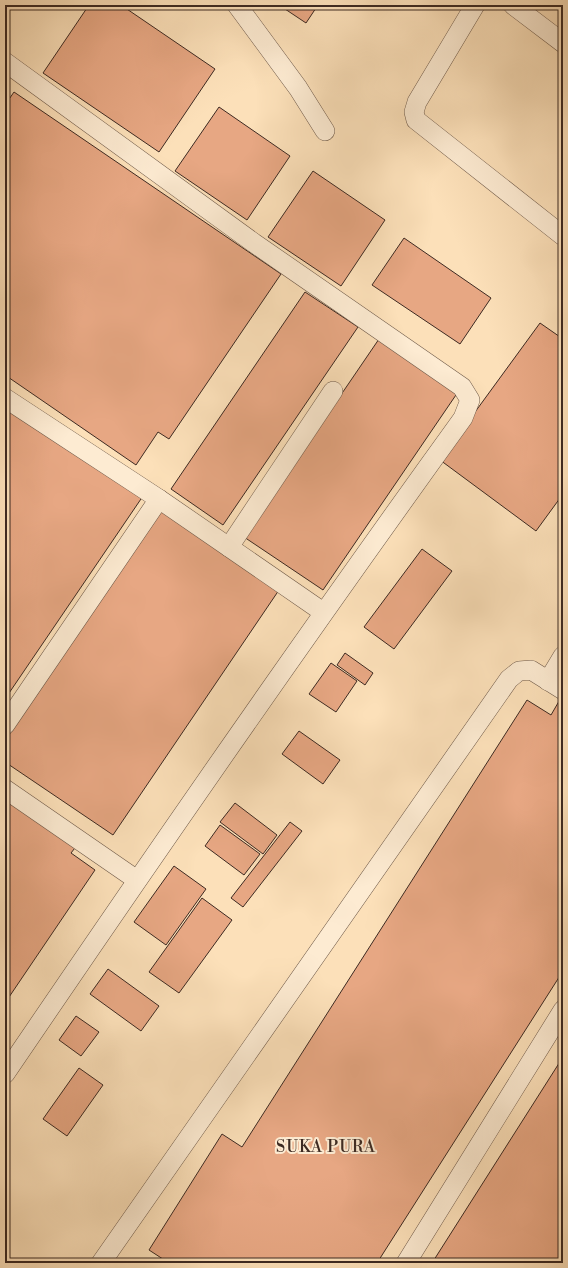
<svg xmlns="http://www.w3.org/2000/svg" width="568" height="1268" viewBox="0 0 568 1268" font-family="'Libre Bodoni',serif">
<style>
.building{fill:#e7a783;stroke:#3d2a22}
.lines{fill:none;stroke-linecap:round;stroke-linejoin:round}
.minor-casing{stroke:#6d5848;stroke-width:20}
.minor{stroke:#fdebd2;stroke-width:19}
.labels{text-anchor:middle;stroke-width:4;stroke-linejoin:round;paint-order:stroke}
.quarter-label{font-size:16px;letter-spacing:1px;fill:#3d2a22;stroke:#fdebd2}
</style>
<rect width="100%" height="100%" fill="#fce0b9"/>
<filter id="stains"><feTurbulence type="fractalNoise" baseFrequency=".005" numOctaves="4"/><feColorMatrix values="0 0 0 0 .2 0 0 0 0 .09 0 0 0 0 .02 0 0 0 .5 -.17"/></filter>
<radialGradient id="worn" r=".72"><stop offset=".6" stop-color="#630" stop-opacity="0"/><stop offset="1" stop-color="#630" stop-opacity=".3"/></radialGradient>
<g class="building">
<polygon points="89,5 121,5 215,69 159,152 43,73"/>
<polygon points="279,5 318,5 306,23"/>
<polygon points="14,92 281,274 169,439 158,432 136,465 5,375 5,105"/>
<polygon points="219,107 290,156 247,220 175,171"/>
<polygon points="313,171 385,220 341,286 268,237"/>
<polygon points="404,238 491,298 460,344 372,285"/>
<polygon points="305,292 358,327 223,525 171,489"/>
<polygon points="540,323 563,339 563,494 536,531 440,460"/>
<polygon points="379,339 458,392 323,590 244,537"/>
<polygon points="10,405 143,496 5,699 5,412"/>
<polygon points="158,508 279,590 113,835 5,762 5,734"/>
<polygon points="422,549 452,571 394,649 364,627"/>
<polygon points="345,653 373,673 365,685 337,665"/>
<polygon points="331,663 357,681 336,712 309,694"/>
<polygon points="562,696 563,971 377,1263 169,1263 149,1250 222,1134 242,1147 527,700 551,715"/>
<polygon points="299,731 340,760 323,784 282,754"/>
<polygon points="5,794 78,844 71,853 95,870 5,1003"/>
<polygon points="235,803 277,835 263,854 220,822"/>
<polygon points="290,822 302,831 243,907 231,898"/>
<polygon points="220,825 260,854 244,875 205,846"/>
<polygon points="174,866 206,889 166,945 134,922"/>
<polygon points="202,898 232,920 179,993 149,972"/>
<polygon points="108,969 159,1006 141,1031 90,994"/>
<polygon points="76,1016 99,1032 81,1056 59,1040"/>
<polygon points="563,1057 563,1263 432,1263"/>
<polygon points="79,1068 103,1085 67,1136 43,1119"/>
</g>
<g class="lines">
<defs>
<g id="minor">
<polyline points="237,5 298,88 325,131"/>
<polyline points="475,5 417,102 414,112 416,120 563,236"/>
<polyline points="513,5 563,43"/>
<path d="M 5,62 L 254,243 L 462,387 L 470,400 L 463,418 C 307,634 155,853 5,1074"/>
<polyline points="5,398 159,499 323,612"/>
<polyline points="229,547 333,391"/>
<polyline points="548,681 563,656"/>
<polyline points="5,725 159,499"/>
<polyline points="5,789 137,880"/>
<polyline points="101,1263 509,679 519,671 531,670 563,690"/>
<polyline points="406,1263 563,1010"/>
</g>
</defs>
<use href="#minor" class="minor-casing"/>
<use href="#minor" class="minor"/>
</g>
<g class="labels">
<g class="quarter-label">
<text x="326" y="1152">SUKA PURA</text>
</g>
</g>
<rect width="568" height="1268" fill="none" stroke="#fce0b9" stroke-width="20"/>
<rect x="6" y="6" width="556" height="1256" fill="none" stroke="#3d2a22" stroke-width="2"/>
<rect x="10" y="10" width="548" height="1248" fill="none" stroke="#3d2a22"/>
<rect width="100%" height="100%" filter="url(#stains)"/>
<rect width="100%" height="100%" fill="url(#worn)"/>
</svg>
